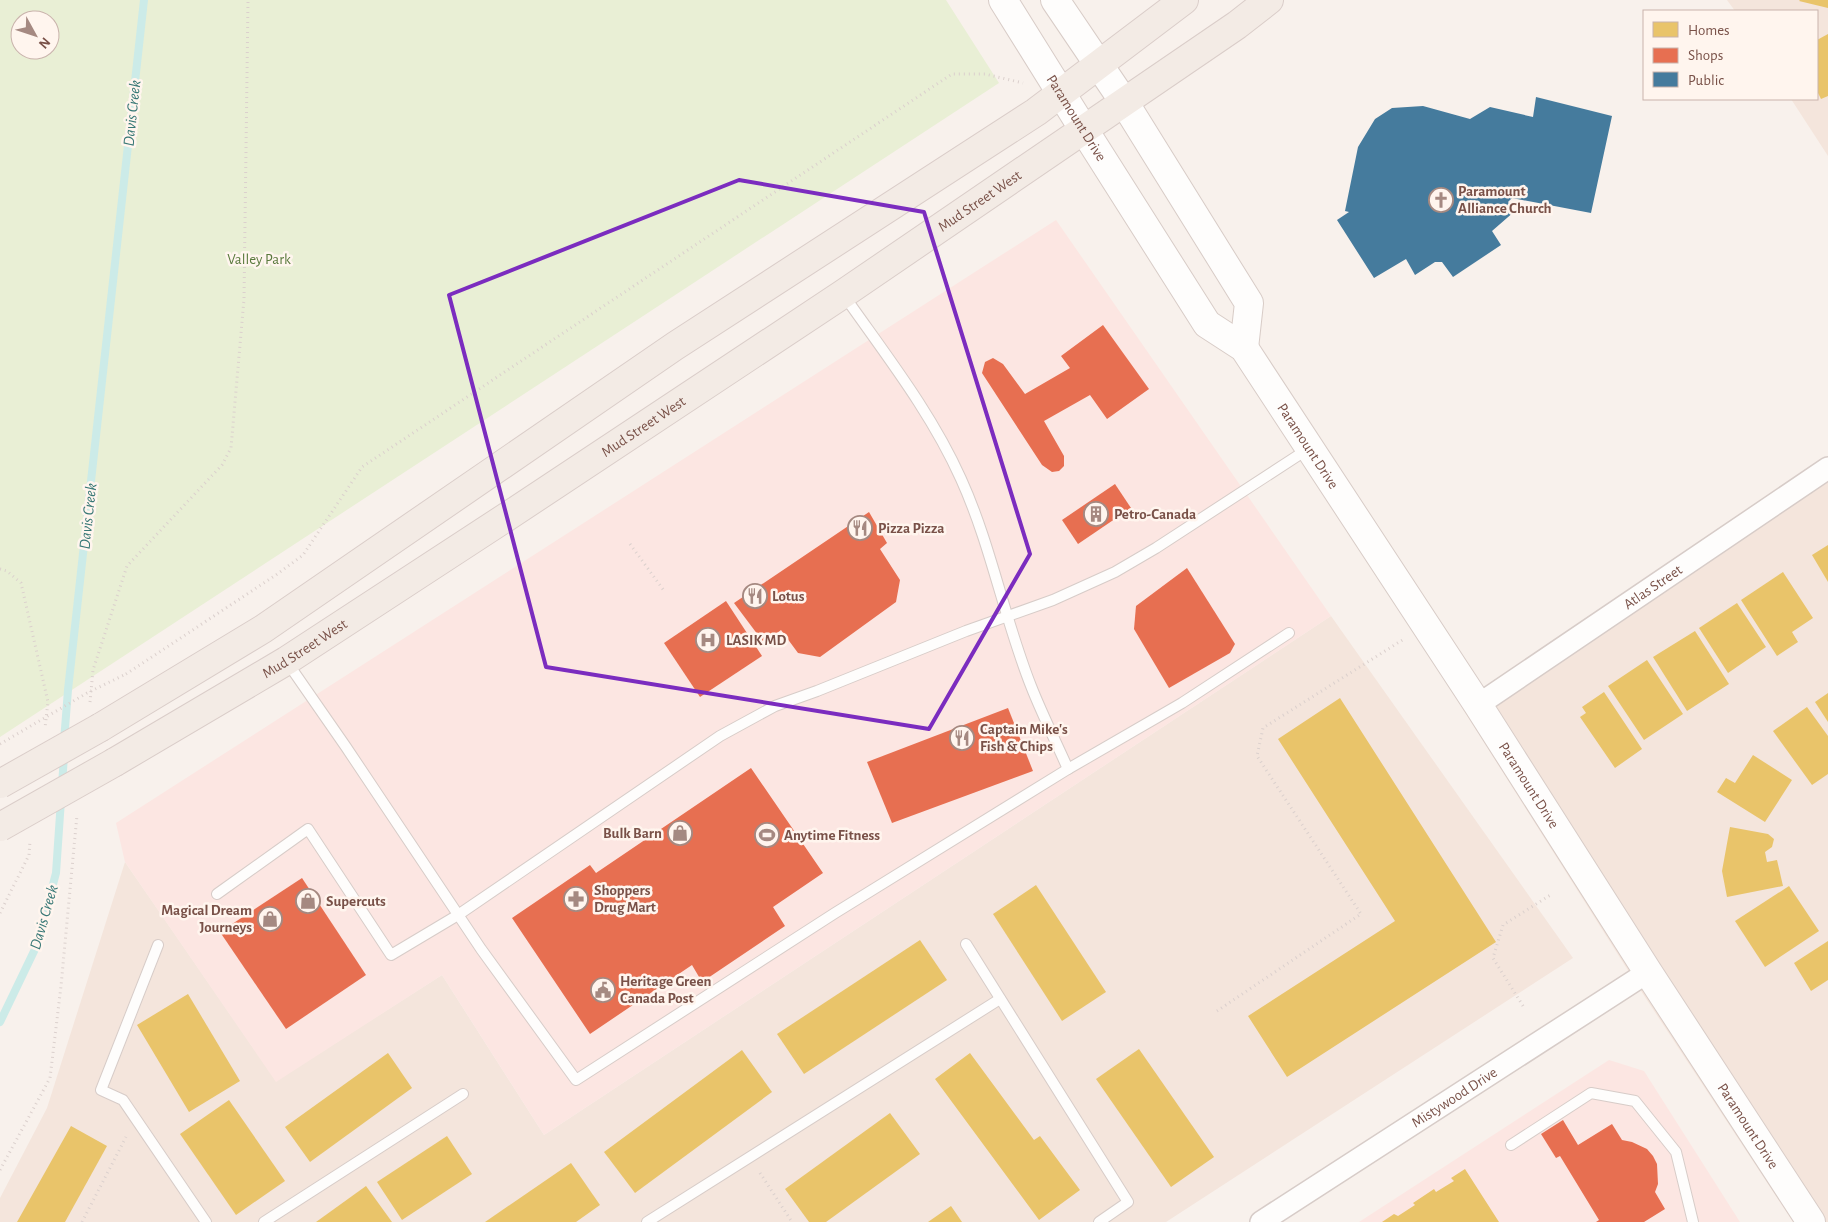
<svg xmlns="http://www.w3.org/2000/svg" width="1828" height="1222" viewBox="0 0 1828 1222" font-family="'Alegreya Sans',sans-serif">
<style>
.residential{fill:#f4e5dc}
.commercial{fill:#fce6e2}
.green{fill:#e9efd5;fill-rule:evenodd}
.homes{fill:#e9c46a}
.shops{fill:#e76f51}
.public{fill:#457b9d}
.lines{fill:none;stroke-linecap:round;stroke-linejoin:round}
.stream{stroke:#ccebe8;stroke-width:8}
.lane-casing{stroke:#d7ccc8;stroke-width:12}
.street-casing{stroke:#d7ccc8;stroke-width:24}
.secondary-casing{stroke:#d8ccc7;stroke-width:30}
.primary-casing{stroke:#dacdc9;stroke-width:30}
.path{stroke:#dbd0cd;stroke-width:3;stroke-dasharray:1 4;stroke-linecap:butt}
.lane{stroke:#fefdfc;stroke-width:10}
.street{stroke:#fefdfc;stroke-width:21}
.secondary{stroke:#fefdfc;stroke-width:28}
.primary{stroke:#f3ebe5;stroke-width:28}
.primary-bridge-casing{stroke:#dacdc9;stroke-width:30;stroke-linecap:butt}
.path-bridge{stroke:#dbd0cd;stroke-width:3;stroke-dasharray:1 4;stroke-linecap:butt}
.primary-bridge{stroke:#f3ebe5;stroke-width:28}
.marked{fill:none;stroke:#7b2cbf;stroke-width:4;stroke-linejoin:round}
.labels{text-anchor:middle;stroke-width:5;stroke-linejoin:round;paint-order:stroke}
.street-label{font-size:15px;fill:#795148;stroke:#fff5ee}
.poi-label{font-size:15px;font-weight:bold;fill:#795148;stroke:#fff5ee;text-anchor:start}
.park-label{font-size:15px;fill:#5a7a3d;stroke:#fff5ee}
.water-label{font-size:16px;font-style:italic;fill:#387876;stroke:#fff5ee}
</style>
<rect width="100%" height="100%" fill="#f8f1ec"/>
<g class="residential">
<polygon points="1727,0 1828,0 1828,156 1791,99 1817,99 1817,11 1735,11"/>
<polygon points="1828,477 1828,1222 1793,1222 1641,991 1461,706"/>
<polygon points="1331,616 1573,958 1166,1222 0,1222 0,1198 47,1108 125,862 276,1081 442,975 544,1135"/>
</g>
<g class="commercial">
<polygon points="1056,220 1331,616 544,1135 442,975 276,1082 125,862 116,823"/>
<polygon points="1609,1060 1644,1071 1740,1222 1359,1222"/>
</g>
<path class="green" d="M 0,0 L 946,0 L 999,83 L 0,737 ZM 20,20 L 50,20 L 50,50 L 20,50 Z"/>
<g class="homes">
<polygon points="1800,0 1828,0 1828,8 1799,1"/>
<polygon points="1828,34 1828,96 1821,99 1817,91 1817,40"/>
<polygon points="1828,545 1828,582 1812,555"/>
<polygon points="1783,572 1813,618 1792,632 1798,642 1777,656 1741,600"/>
<polygon points="1737,603 1766,647 1728,673 1699,628"/>
<polygon points="1695,631 1729,684 1687,711 1653,657"/>
<polygon points="1647,660 1683,714 1644,740 1608,686"/>
<polygon points="1604,692 1642,749 1615,768 1580,717 1586,713 1582,707"/>
<polygon points="1828,693 1828,722 1815,702"/>
<polygon points="1340,698 1496,942 1287,1077 1248,1016 1395,921 1278,739"/>
<polygon points="1807,707 1828,736 1828,774 1812,785 1773,731"/>
<polygon points="1753,755 1792,780 1765,822 1717,792 1726,778 1735,783"/>
<polygon points="1730,827 1768,834 1774,839 1772,847 1765,852 1767,862 1777,860 1783,886 1727,897 1722,871"/>
<polygon points="1036,885 1106,992 1062,1021 993,914"/>
<polygon points="1789,886 1819,931 1765,967 1735,921"/>
<polygon points="920,940 947,980 804,1074 777,1034"/>
<polygon points="1828,941 1828,980 1811,991 1794,963"/>
<polygon points="188,994 240,1081 189,1112 137,1025"/>
<polygon points="1139,1049 1214,1157 1171,1187 1096,1079"/>
<polygon points="742,1050 772,1092 635,1193 604,1152"/>
<polygon points="388,1053 412,1088 310,1162 285,1127"/>
<polygon points="970,1053 1034,1140 1040,1136 1080,1190 1039,1220 935,1079"/>
<polygon points="229,1100 285,1181 236,1215 180,1134"/>
<polygon points="890,1113 920,1154 826,1222 809,1222 785,1189"/>
<polygon points="71,1126 107,1146 65,1222 17,1222"/>
<polygon points="447,1136 472,1174 402,1220 377,1182"/>
<polygon points="571,1163 600,1205 576,1222 485,1222"/>
<polygon points="1465,1169 1499,1222 1382,1222 1394,1214 1398,1216 1415,1205 1413,1203 1434,1189 1436,1192 1454,1181 1451,1178"/>
<polygon points="366,1186 392,1222 316,1222"/>
<polygon points="951,1206 962,1222 928,1222"/>
</g>
<g class="shops">
<polygon points="1103,325 1149,389 1107,419 1090,395 1044,421 1064,456 1064,466 1059,471 1052,472 1042,465 982,373 985,362 993,358 1003,364 1025,394 1070,368 1061,356"/>
<polygon points="1115,484 1131,508 1078,544 1062,520"/>
<polygon points="869,512 887,543 880,549 900,580 896,602 820,657 798,653 781,630 764,643 734,603"/>
<polygon points="1187,568 1235,644 1230,653 1169,688 1134,629 1136,606"/>
<polygon points="726,601 762,656 700,697 664,643"/>
<polygon points="1008,708 1033,771 892,823 867,762"/>
<polygon points="751,768 823,873 773,907 785,926 702,982 692,965 590,1034 512,918 590,865 596,873"/>
<polygon points="302,878 366,975 286,1029 220,932"/>
<polygon points="1563,1120 1578,1145 1612,1124 1622,1140 1632,1142 1647,1149 1653,1156 1657,1164 1658,1184 1655,1192 1665,1209 1644,1222 1596,1222 1599,1220 1560,1156 1556,1158 1541,1134"/>
</g>
<polygon class="public" points="1536,97 1612,116 1591,213 1512,198 1508,202 1515,211 1492,231 1501,245 1453,277 1442,262 1435,262 1415,275 1406,259 1374,278 1337,220 1349,212 1345,211 1358,147 1375,119 1392,108 1423,106 1470,119 1490,107 1533,117"/>
<g class="lines">
<g class="stream">
<polyline points="64,741 68,690 144,0"/>
<polyline points="62,786 64,755"/>
<polyline points="0,1022 37,945 56,873 61,800"/>
</g>
<defs>
<g id="lane">
<path d="M 843,294 C 885,354 931,412 961,479 C 991,545 1004,618 1031,686 C 1042,714 1056,742 1068,769"/>
<polyline points="287,662 346,747 481,949 576,1080 835,913 1068,769 1182,703 1289,633"/>
<polyline points="217,894 308,829 391,955 458,915 720,736 775,706 817,691 966,631 1053,600 1115,572 1156,548 1308,449"/>
<polyline points="966,944 1128,1202 1099,1222"/>
<polyline points="158,945 101,1090 123,1100 206,1222"/>
<polyline points="1511,1145 1591,1093 1635,1101 1676,1152 1693,1222"/>
<polyline points="264,1222 463,1094"/>
<polyline points="647,1222 1000,999"/>
</g>
<g id="street">
<path id="s1" d="M 1478,705 L 1828,468"/>
<path id="s2" d="M 1261,1222 L 1648,972"/>
</g>
<g id="secondary">
<path id="s3" d="M 1003,0 L 1084,130 L 1207,324 L 1244,348 L 1478,705 L 1648,972 L 1811,1222"/>
<polyline points="1055,0 1124,102 1249,303 1244,348"/>
</g>
<g id="primary">
<polyline points="101,727 263,629 675,346 1036,112 1184,0"/>
<path id="s4" d="M 115,762 L 286,661 L 511,514 L 843,294 L 1237,25 L 1269,0"/>
</g>
</defs>
<use href="#lane" class="lane-casing"/>
<use href="#street" class="street-casing"/>
<use href="#secondary" class="secondary-casing"/>
<use href="#primary" class="primary-casing"/>
<g class="path">
<polyline points="630,544 665,592"/>
<polyline points="0,569 7,571 21,583 48,702 45,728"/>
<polyline points="126,674 276,575 303,555 362,467 952,74 985,74 1023,83"/>
<polyline points="90,702 93,670 127,566 222,465 231,448 244,299 248,0"/>
<polyline points="0,913 29,855 30,841"/>
<polyline points="1523,1006 1493,958 1503,925 1552,894"/>
<polyline points="1217,1011 1361,914 1257,756 1263,728 1404,639"/>
<polyline points="0,1170 50,1078 61,986 77,815"/>
<polyline points="760,1173 792,1222"/>
<polyline points="82,1222 126,1137"/>
</g>
<use href="#lane" class="lane"/>
<use href="#street" class="street"/>
<use href="#secondary" class="secondary"/>
<use href="#primary" class="primary"/>
<defs>
<g id="primary-bridge">
<polyline points="0,784 101,727"/>
<polyline points="0,827 115,762"/>
</g>
</defs>
<use href="#primary-bridge" class="primary-bridge-casing"/>
<polyline class="path-bridge" points="0,744 87,693 126,674"/>
<use href="#primary-bridge" class="primary-bridge"/>
</g>
<path class="marked" d="M 739,180 L 924,212 L 1030,554 L 929,729 L 546,667 L 449,295 Z"/>
<defs>
<symbol id="church-ring" viewBox="-11 -11 22 22"><circle r="9.5" fill="#fff5ee" stroke="#a58981" stroke-width="1.5"/><path d="M-1.2-6h2.4v3.5h3.3v2.4h-3.3V6h-2.4V-.1h-3.3v-2.4h3.3Z" fill="#a58981"/></symbol>
<symbol id="building-ring" viewBox="-11 -11 22 22"><circle r="9.5" fill="#fff5ee" stroke="#a58981" stroke-width="1.5"/><path d="M-4-6H4V6H1V3H-1V6H-4ZM-2.5-4.3h1.7v1.8h-1.7ZM.8-4.3h1.7v1.8H.8ZM-2.5-1h1.7V.8h-1.7ZM.8-1h1.7V.8H.8Z" fill="#a58981"/></symbol>
<symbol id="restaurant-ring" viewBox="-11 -11 22 22"><circle r="9.5" fill="#fff5ee" stroke="#a58981" stroke-width="1.5"/><path d="M-5-6h1v4h1v-4h1v4h1v-4h1v5L-1.5 .5V6h-2V.5L-5-1ZM5-6V6H3V1.5H1.5Q1.5-4 5-6Z" fill="#a58981"/></symbol>
<symbol id="hospital-ring" viewBox="-11 -11 22 22"><circle r="9.5" fill="#fff5ee" stroke="#a58981" stroke-width="1.5"/><path d="M-5-5h3v3.5h4V-5h3V5h-3V1.5h-4V5h-3Z" fill="#a58981"/></symbol>
<symbol id="shop-ring" viewBox="-11 -11 22 22"><circle r="9.5" fill="#fff5ee" stroke="#a58981" stroke-width="1.5"/><path d="M-5-2.5h2.3a2.7 3.5 0 0 1 5.4 0H5L5.5 6h-11ZM-1.5-2.5h3a1.5 2.3 0 0 0-3 0Z" fill="#a58981"/></symbol>
<symbol id="stadium-ring" viewBox="-11 -11 22 22"><circle r="9.5" fill="#fff5ee" stroke="#a58981" stroke-width="1.5"/><path d="M0-5a6.5 5 0 1 0 0 10a6.5 5 0 1 0 0-10ZM-3.5-1.8h7v3.6h-7Z" fill="#a58981"/></symbol>
<symbol id="pharmacy-ring" viewBox="-11 -11 22 22"><circle r="9.5" fill="#fff5ee" stroke="#a58981" stroke-width="1.5"/><path d="M-2-6h4v4h4v4h-4v4h-4v-4h-4v-4h4Z" fill="#a58981"/></symbol>
<symbol id="civic-ring" viewBox="-11 -11 22 22"><circle r="9.5" fill="#fff5ee" stroke="#a58981" stroke-width="1.5"/><path d="M-.6-6.5H3V-4.5H.6V-3L4-1V1h2V6H-6V1h2V-1L-.6-3ZM-1.2 2.5V6h2.4V2.5Z" fill="#a58981"/></symbol>
</defs>
<g fill-rule="evenodd">
<use href="#church-ring" x="1427" y="186" width="28" height="28"/>
<use href="#building-ring" x="1082" y="500" width="28" height="28"/>
<use href="#restaurant-ring" x="846" y="514" width="28" height="28"/>
<use href="#restaurant-ring" x="741" y="582" width="28" height="28"/>
<use href="#hospital-ring" x="694" y="626" width="28" height="28"/>
<use href="#restaurant-ring" x="948" y="724" width="28" height="28"/>
<use href="#shop-ring" x="666" y="819" width="28" height="28"/>
<use href="#stadium-ring" x="753" y="821" width="28" height="28"/>
<use href="#pharmacy-ring" x="562" y="885" width="28" height="28"/>
<use href="#shop-ring" x="294" y="887" width="28" height="28"/>
<use href="#shop-ring" x="256" y="905" width="28" height="28"/>
<use href="#civic-ring" x="589" y="976" width="28" height="28"/>
</g>
<g class="labels">
<g class="street-label">
<text dy="5" stroke="none"><textPath href="#s3" startOffset="139">Paramount Drive</textPath></text>
<text dy="5" stroke="none"><textPath href="#s4" startOffset="1031">Mud Street West</textPath></text>
<text dy="5" stroke="none"><textPath href="#s4" startOffset="626">Mud Street West</textPath></text>
<text dy="5" stroke="none"><textPath href="#s3" startOffset="544">Paramount Drive</textPath></text>
<text dy="5" stroke="none"><textPath href="#s1" startOffset="211">Atlas Street</textPath></text>
<text dy="5" stroke="none"><textPath href="#s4" startOffset="221">Mud Street West</textPath></text>
<text dy="5" stroke="none"><textPath href="#s3" startOffset="949">Paramount Drive</textPath></text>
<text dy="5" stroke="none"><textPath href="#s2" startOffset="230">Mistywood Drive</textPath></text>
<text dy="5" stroke="none"><textPath href="#s3" startOffset="1354">Paramount Drive</textPath></text>
</g>
<g class="poi-label">
<text x="1458" y="196">Paramount<tspan x="1458" dy="17">Alliance Church</tspan></text>
<text x="1114" y="519">Petro-Canada</text>
<text x="878" y="533">Pizza Pizza</text>
<text x="772" y="601">Lotus</text>
<text x="726" y="645">LASIK MD</text>
<text x="980" y="734">Captain Mike's<tspan x="980" dy="17">Fish &amp; Chips</tspan></text>
<text x="662" y="838" text-anchor="end">Bulk Barn</text>
<text x="784" y="840">Anytime Fitness</text>
<text x="594" y="895">Shoppers<tspan x="594" dy="17">Drug Mart</tspan></text>
<text x="326" y="906">Supercuts</text>
<text x="252" y="915" text-anchor="end">Magical Dream<tspan x="252" dy="17">Journeys</tspan></text>
<text x="620" y="986">Heritage Green<tspan x="620" dy="17">Canada Post</tspan></text>
</g>
<g class="park-label">
<text x="259" y="264">Valley Park</text>
</g>
<g class="water-label">
<text transform="translate(131 113) rotate(-84)" y="6">Davis Creek</text>
<text transform="translate(87 516) rotate(-84)" y="6">Davis Creek</text>
<text transform="translate(43 917) rotate(-74)" y="6">Davis Creek</text>
</g>
</g>
<rect x="1643" y="10" width="175" height="90" fill="#fff5ee" stroke="#c9b3ac"/>
<rect x="1653" y="22" width="25" height="15" fill="#e9c46a" stroke="#c9b3ac"/>
<text x="1688" y="35" font-size="15" fill="#795148">Homes</text>
<rect x="1653" y="48" width="25" height="15" fill="#e76f51" stroke="#c9b3ac"/>
<text x="1688" y="60" font-size="15" fill="#795148">Shops</text>
<rect x="1653" y="72" width="25" height="15" fill="#457b9d" stroke="#c9b3ac"/>
<text x="1688" y="85" font-size="15" fill="#795148">Public</text>
<g transform="translate(35 35) rotate(130)"><circle r="24" fill="#fff5ee" stroke="#c9b3ac"/>
<path d="M0-4L9 19L0 12L-9 19Z" fill="#a58981"/>
<text y="-8" font-size="14" font-weight="bold" text-anchor="middle" fill="#795148">N</text>
</g>
</svg>
